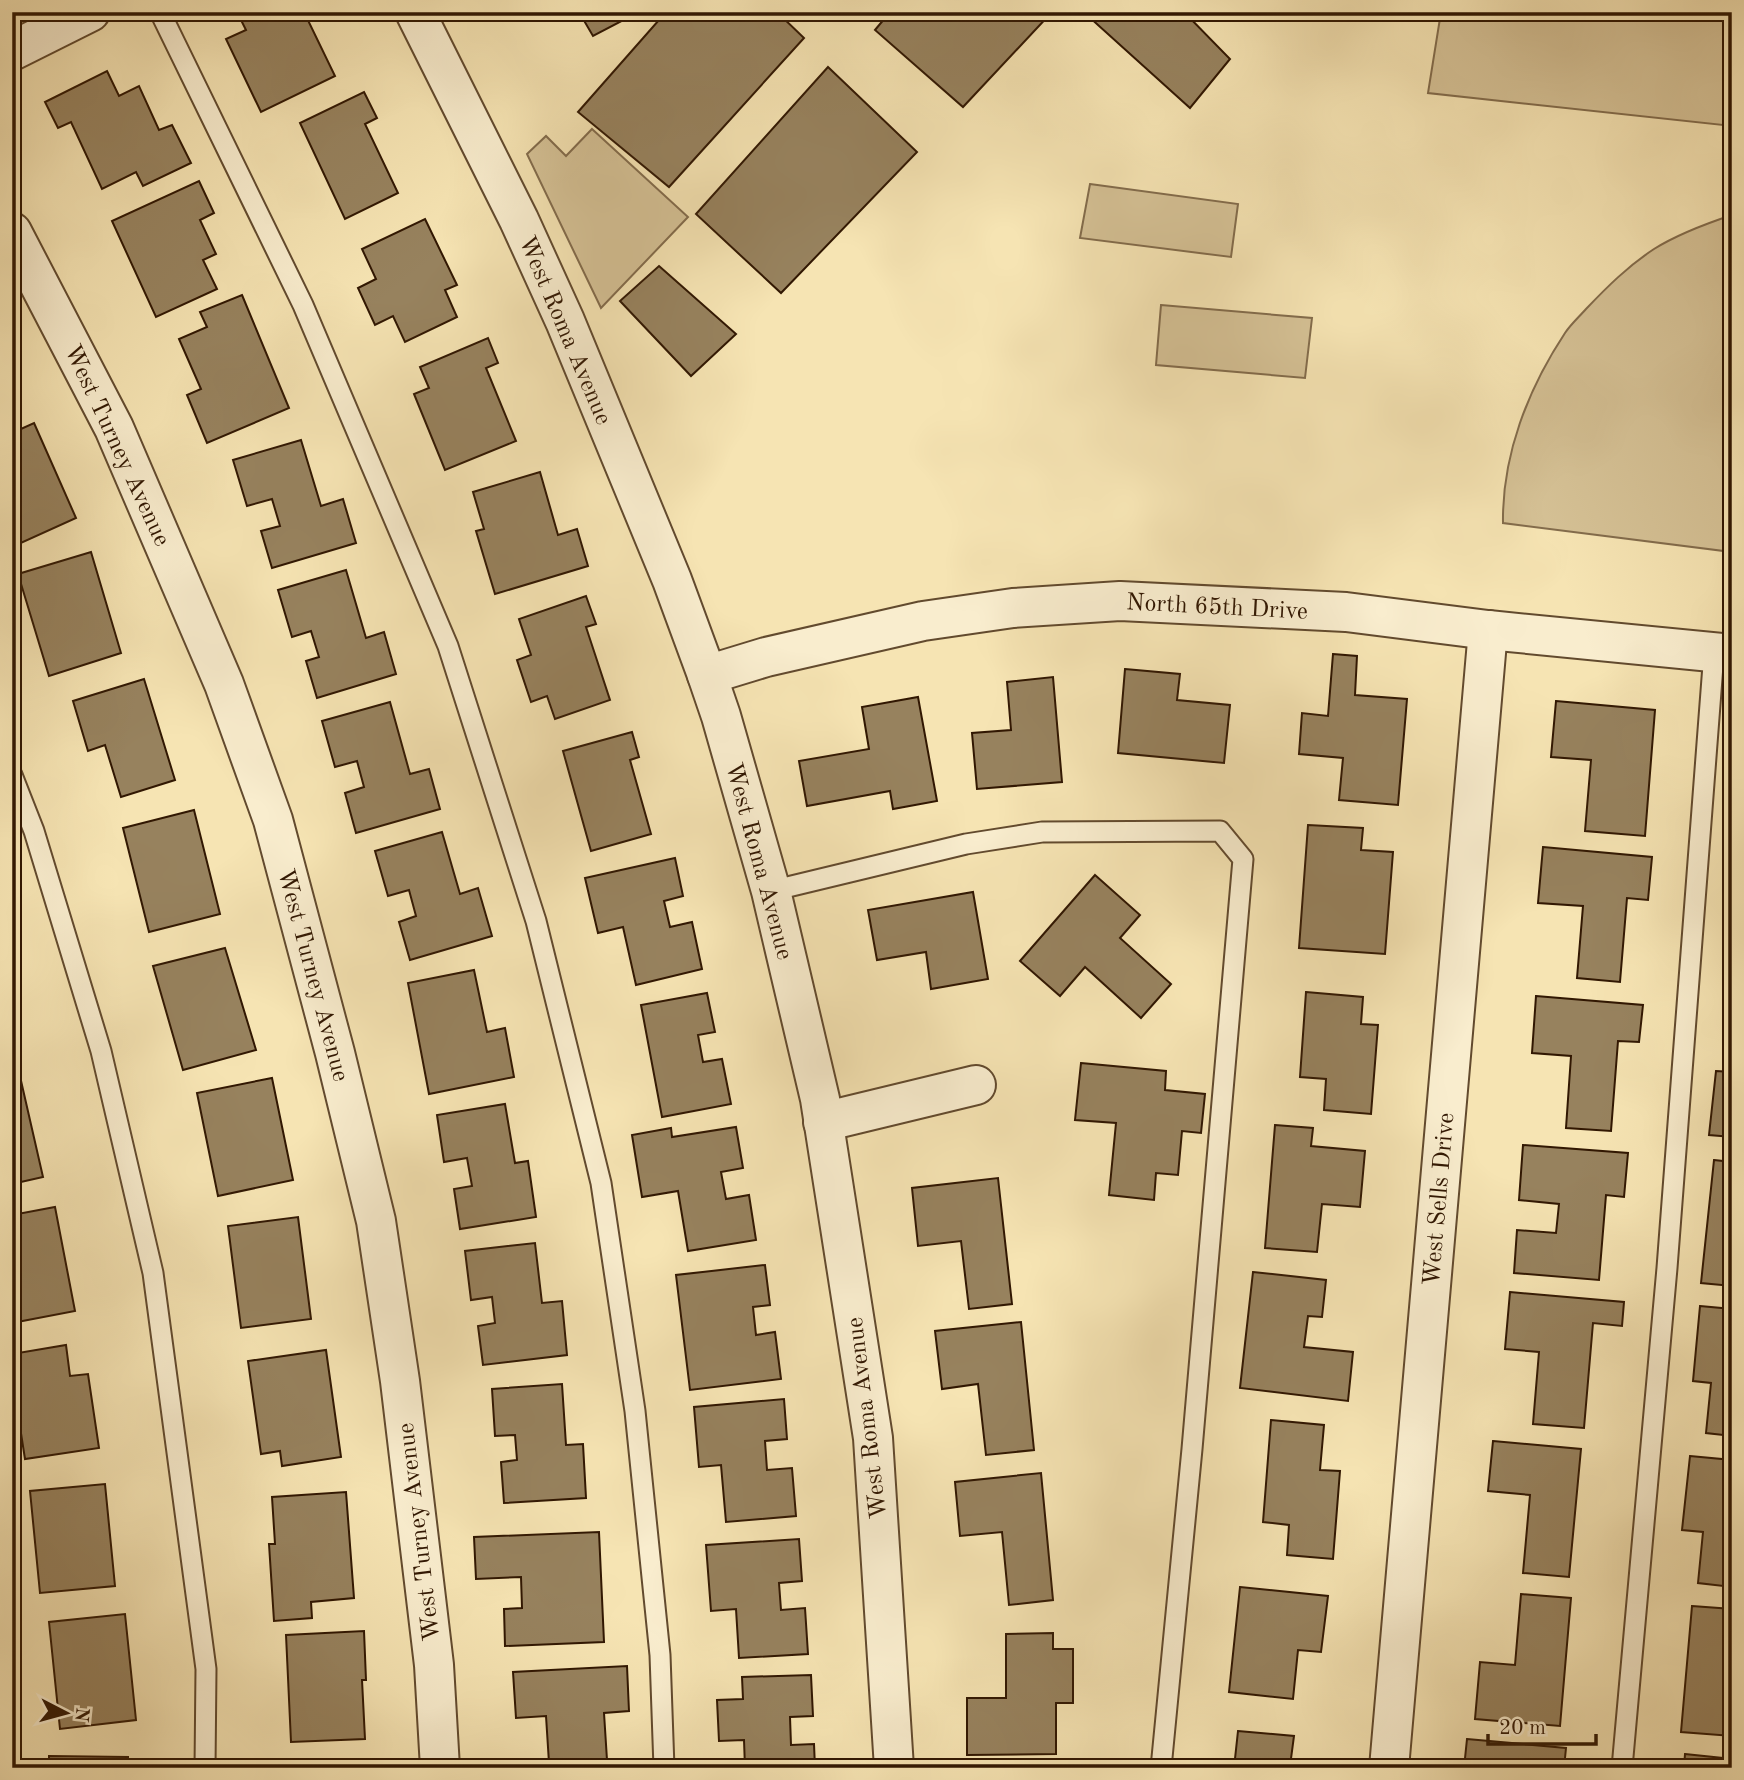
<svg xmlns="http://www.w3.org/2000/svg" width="1744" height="1780" viewBox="0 0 1744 1780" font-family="'Old Standard TT',serif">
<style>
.green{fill:#d5c195;stroke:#836c4c;stroke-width:2}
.building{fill:#97825e;stroke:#311702;stroke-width:2}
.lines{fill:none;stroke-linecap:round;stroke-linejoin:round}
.service-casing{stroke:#624a2e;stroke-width:23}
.minor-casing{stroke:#624a2e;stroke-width:42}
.service{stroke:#f9edce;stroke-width:19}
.minor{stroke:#f9edce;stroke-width:38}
.labels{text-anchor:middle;stroke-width:5;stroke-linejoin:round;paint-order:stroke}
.street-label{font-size:24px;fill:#311702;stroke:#f9edce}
</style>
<rect width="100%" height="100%" fill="#f6e4b3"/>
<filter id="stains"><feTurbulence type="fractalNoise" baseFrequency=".00286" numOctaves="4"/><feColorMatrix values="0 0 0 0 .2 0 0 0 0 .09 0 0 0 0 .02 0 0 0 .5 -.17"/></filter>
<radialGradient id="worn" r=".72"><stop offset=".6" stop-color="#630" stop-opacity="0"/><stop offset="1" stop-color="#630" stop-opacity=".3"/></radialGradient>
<g class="green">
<polygon points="1441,12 1732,12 1732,126 1428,93"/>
<polygon points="592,129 688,217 601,308 527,154 546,136 566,156"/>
<polygon points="1090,184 1238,204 1231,257 1080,238"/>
<path d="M 1732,215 L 1732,552 L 1503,523 C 1502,455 1528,389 1565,333 C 1571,324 1579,317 1586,309 C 1607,287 1628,266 1654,249 C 1678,234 1705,224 1732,215 Z"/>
<polygon points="1161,305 1312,318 1305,378 1156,365"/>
</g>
<g class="building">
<polygon points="237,12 304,12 335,76 261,112 226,39 246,30"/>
<polygon points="579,12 636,12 637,13 593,36"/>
<polygon points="666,12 777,12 804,38 669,187 578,112"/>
<polygon points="890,12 1052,12 963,107 875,30"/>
<polygon points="1092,12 1184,12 1230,59 1190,108 1088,16"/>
<polygon points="1264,12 1279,12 1272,20"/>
<polygon points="828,67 917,152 781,293 696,214"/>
<polygon points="107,71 119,96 139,86 159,130 172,125 191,163 143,186 136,172 102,189 71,122 58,128 45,102"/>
<polygon points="364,92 377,118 365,124 398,193 345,219 300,123"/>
<polygon points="199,181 214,213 200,220 216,254 203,260 217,289 156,317 112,221"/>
<polygon points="425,219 457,285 445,290 457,317 405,342 393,316 375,325 358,288 376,279 362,249"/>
<polygon points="659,266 736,334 691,376 620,301"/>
<polygon points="242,295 289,408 207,443 187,395 201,389 179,339 207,327 200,312"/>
<polygon points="488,338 498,363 486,368 516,441 445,470 414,394 429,388 420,367"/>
<polygon points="34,423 76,518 12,547 12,433"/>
<polygon points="301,440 321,506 343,499 356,543 272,568 261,531 280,526 272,499 247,506 233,460"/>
<polygon points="540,472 558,535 577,529 588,566 495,594 476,531 484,529 473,492"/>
<polygon points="91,552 121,653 49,676 18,574"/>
<polygon points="346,570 366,638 384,632 396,674 317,698 306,661 319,657 311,631 292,637 278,590"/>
<polygon points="586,596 596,624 586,627 610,700 555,719 547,696 531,702 517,660 531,655 519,619"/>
<polygon points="1333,654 1357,656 1355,695 1407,699 1398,805 1339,800 1343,758 1299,754 1302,713 1328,716"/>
<polygon points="1125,669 1180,674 1177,700 1230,705 1224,763 1118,753"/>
<polygon points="1053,677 1062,782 977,789 972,733 1011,730 1007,682"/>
<polygon points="144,679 175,780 121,797 105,745 88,751 73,701"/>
<polygon points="918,697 937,801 893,809 890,791 807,806 799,761 869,749 862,707"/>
<polygon points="1556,701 1655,710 1645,836 1585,831 1591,760 1551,757"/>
<polygon points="390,702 410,774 429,769 440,809 356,833 345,793 364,787 357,761 335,767 322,721"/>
<polygon points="632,732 639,757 630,760 651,834 591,851 563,751"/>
<polygon points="194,810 220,914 149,932 123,828"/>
<polygon points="1308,825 1363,828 1361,850 1393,852 1385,954 1299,948"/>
<polygon points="442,832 460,894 478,888 492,936 410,960 399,922 416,916 409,890 388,896 375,851"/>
<polygon points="1543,847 1652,857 1648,900 1627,898 1620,982 1577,978 1583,906 1538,903"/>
<polygon points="675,858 683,896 664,901 670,927 692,922 702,969 636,985 623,927 598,933 585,878"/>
<polygon points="1095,875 1140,915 1120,938 1171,984 1141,1018 1085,967 1060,996 1020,961"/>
<polygon points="973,892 988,979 931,989 926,952 877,960 868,910"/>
<polygon points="225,948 256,1050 183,1070 153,966"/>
<polygon points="474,970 487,1032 505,1028 514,1077 429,1094 408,983"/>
<polygon points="1306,992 1363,997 1361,1024 1378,1025 1371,1114 1324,1110 1326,1079 1300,1077"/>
<polygon points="707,993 715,1032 698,1035 703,1062 722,1059 731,1104 662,1117 641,1005"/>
<polygon points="1536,996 1643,1005 1639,1042 1618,1041 1611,1131 1566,1128 1571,1056 1532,1053"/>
<polygon points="1081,1063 1166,1071 1165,1090 1205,1094 1201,1133 1182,1131 1178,1175 1156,1173 1154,1200 1109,1195 1116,1123 1075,1120"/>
<polygon points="1716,1071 1732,1072 1732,1137 1709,1135"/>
<polygon points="19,1072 43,1177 12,1184 12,1074"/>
<polygon points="272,1078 293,1180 218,1196 197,1093"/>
<polygon points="505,1104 515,1163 528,1161 536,1217 460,1229 454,1189 472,1186 467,1158 444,1162 437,1115"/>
<polygon points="1275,1125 1313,1128 1311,1146 1365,1151 1360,1207 1322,1204 1317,1252 1265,1248"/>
<polygon points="736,1127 743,1168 721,1172 726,1199 749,1195 756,1240 688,1251 678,1191 642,1197 632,1135 671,1128 672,1137"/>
<polygon points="1523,1145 1628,1153 1624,1197 1606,1195 1599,1280 1514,1273 1517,1230 1556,1233 1559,1204 1519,1200"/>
<polygon points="1714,1160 1732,1162 1732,1286 1701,1283"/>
<polygon points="998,1178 1012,1304 969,1309 961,1241 918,1246 912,1188"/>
<polygon points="55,1207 75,1311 12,1323 12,1215"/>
<polygon points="298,1217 311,1319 241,1328 228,1226"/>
<polygon points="535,1243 542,1303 562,1301 567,1355 483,1365 478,1326 495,1323 492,1297 471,1300 465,1251"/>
<polygon points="765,1265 770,1305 753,1307 756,1335 775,1332 781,1379 690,1390 676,1275"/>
<polygon points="1253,1272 1326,1280 1322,1317 1308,1316 1304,1347 1353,1352 1348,1401 1240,1388"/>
<polygon points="1510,1292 1624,1302 1622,1326 1593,1323 1584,1428 1533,1424 1539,1352 1505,1349"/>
<polygon points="1700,1306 1732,1309 1732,1436 1706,1433 1711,1383 1693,1381"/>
<polygon points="1021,1322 1034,1450 986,1455 978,1384 942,1389 935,1331"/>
<polygon points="66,1345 70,1376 88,1374 99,1448 25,1459 12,1376 12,1354"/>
<polygon points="326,1350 341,1457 282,1466 280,1451 261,1454 248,1361"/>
<polygon points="562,1384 566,1445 583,1444 586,1498 504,1503 501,1462 517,1460 515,1435 495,1436 492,1389"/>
<polygon points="784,1399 787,1439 765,1441 767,1470 792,1468 796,1516 726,1522 721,1465 699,1467 694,1407"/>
<polygon points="1271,1420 1324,1425 1320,1470 1340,1471 1333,1559 1287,1555 1289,1525 1263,1522"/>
<polygon points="1493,1441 1581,1449 1569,1577 1523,1573 1530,1495 1488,1491"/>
<polygon points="1690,1456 1732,1460 1732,1587 1698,1583 1703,1532 1682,1530"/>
<polygon points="1041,1473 1053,1600 1009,1605 1002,1532 960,1536 955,1482"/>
<polygon points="105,1484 115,1586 40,1593 30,1491"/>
<polygon points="346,1492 354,1598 311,1602 312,1618 274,1621 269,1544 275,1544 272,1497"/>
<polygon points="599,1532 604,1642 505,1646 504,1609 522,1608 521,1577 476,1579 474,1537"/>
<polygon points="799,1539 802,1581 779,1583 781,1610 805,1608 808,1654 739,1658 736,1609 711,1611 706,1545"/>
<polygon points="1240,1587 1328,1596 1321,1652 1298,1650 1293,1699 1229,1692"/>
<polygon points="1521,1594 1571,1598 1560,1726 1475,1719 1480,1662 1515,1665"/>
<polygon points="1692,1606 1732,1609 1732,1736 1681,1732"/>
<polygon points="125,1614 136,1720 60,1729 49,1622"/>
<polygon points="364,1631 366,1680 362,1680 365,1739 291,1742 286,1635"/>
<polygon points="1053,1633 1053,1649 1073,1649 1073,1703 1056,1703 1056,1754 967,1755 967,1698 1006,1698 1006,1634"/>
<polygon points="627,1666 629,1711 604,1713 607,1760 549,1763 546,1716 516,1718 513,1672"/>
<polygon points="811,1675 813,1716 790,1717 791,1745 814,1744 815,1768 745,1768 744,1740 719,1741 717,1700 743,1699 742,1677"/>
<polygon points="1238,1731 1294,1736 1290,1766 1310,1768 1234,1768"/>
<polygon points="1467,1739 1566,1748 1564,1768 1464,1768"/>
<polygon points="1685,1754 1732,1759 1732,1768 1684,1768"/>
<polygon points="49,1756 128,1757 128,1768 49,1768"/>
</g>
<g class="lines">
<defs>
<g id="service">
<polyline points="160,12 303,305 448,646 536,921 601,1183 635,1411 660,1655 664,1768"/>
<polyline points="12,775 34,831 101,1051 153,1273 206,1669 205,1768"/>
<polyline points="771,891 966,844 1042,832 1220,831 1243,859 1192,1449 1161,1768"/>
<polyline points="1622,1768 1667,1268 1714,652"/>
</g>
<g id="minor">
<polyline points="415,12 519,220 565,321 672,580 707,675 721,716 771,891 820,1099 873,1438 894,1768"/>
<polyline points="12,51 90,12"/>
<polyline points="12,232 114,428 224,684 273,820 335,1053 376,1221 400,1381 434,1665 440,1768"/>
<polyline points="707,675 766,657 923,621 1013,608 1120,601 1346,612 1488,630 1732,654"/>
<polyline points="823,1122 976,1085"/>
<polyline points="1389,1768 1488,630"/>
</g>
</defs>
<use href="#service" class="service-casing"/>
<use href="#minor" class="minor-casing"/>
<use href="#service" class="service"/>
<use href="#minor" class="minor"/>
</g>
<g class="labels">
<g class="street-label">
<text transform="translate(566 330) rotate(67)" y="8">West Roma Avenue</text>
<text transform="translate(118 445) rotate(65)" y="8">West Turney Avenue</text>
<text transform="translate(1217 606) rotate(3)" y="8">North 65th Drive</text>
<text transform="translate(760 861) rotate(75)" y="8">West Roma Avenue</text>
<text transform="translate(314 975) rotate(75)" y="8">West Turney Avenue</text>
<text transform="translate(1438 1199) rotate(-85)" y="8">West Sells Drive</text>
<text transform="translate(866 1418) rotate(-97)" y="8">West Roma Avenue</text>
<text transform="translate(418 1532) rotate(-97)" y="8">West Turney Avenue</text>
</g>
</g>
<rect width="1744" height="1780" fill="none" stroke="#f6e4b3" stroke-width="42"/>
<rect x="14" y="14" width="1716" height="1752" fill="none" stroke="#311702" stroke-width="3.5"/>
<rect x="21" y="21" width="1702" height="1738" fill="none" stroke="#311702" stroke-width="2"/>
<g transform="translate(66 1713) rotate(96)" stroke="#f9edce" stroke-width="5" paint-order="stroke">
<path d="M0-5L12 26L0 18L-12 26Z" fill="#311702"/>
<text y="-10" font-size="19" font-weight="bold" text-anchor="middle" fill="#311702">N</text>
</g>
<path d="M1488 1734v10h108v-10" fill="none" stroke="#311702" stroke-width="3.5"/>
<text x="1499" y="1734" font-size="21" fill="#311702" stroke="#f9edce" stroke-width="5" paint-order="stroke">20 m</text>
<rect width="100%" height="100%" filter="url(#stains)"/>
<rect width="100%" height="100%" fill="url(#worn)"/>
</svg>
